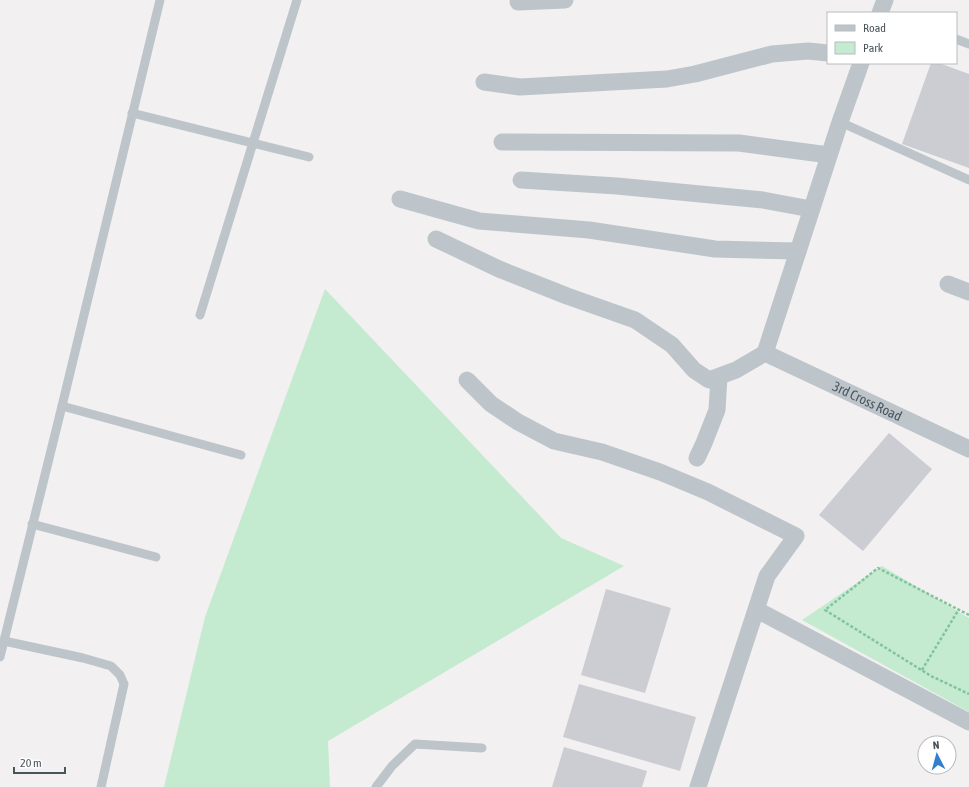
<svg xmlns="http://www.w3.org/2000/svg" width="969" height="787" viewBox="0 0 969 787" font-family="'Asap Condensed',sans-serif">
<style>
.green{fill:#c4ead0}
.building{fill:#cbcdd2}
.lines{fill:none;stroke-linecap:round;stroke-linejoin:round}
.path{stroke:#80c49e;stroke-width:2.5;stroke-dasharray:3 2;stroke-linecap:butt}
.service{stroke:#bdc5cb;stroke-width:9}
.minor{stroke:#bdc5cb;stroke-width:17}
.labels{text-anchor:middle;stroke-width:3;stroke-linejoin:round;paint-order:stroke}
.street-label{font-size:14px;fill:#4a545b;stroke:#fff}
</style>
<rect width="100%" height="100%" fill="#f2f0f0"/>
<g class="green">
<polygon points="325,289 561,538 624,566 328,741 330,787 164,787 205,617"/>
<polygon points="882,566 969,618 969,712 802,620"/>
</g>
<g class="building">
<polygon points="931,63 939,63 969,74 969,168 902,144"/>
<polygon points="889,433 932,469 863,551 819,515"/>
<polygon points="606,589 671,608 645,693 581,675"/>
<polygon points="579,684 696,717 680,771 563,737"/>
<polygon points="564,747 647,771 642,787 552,787"/>
</g>
<g class="lines">
<g class="path">
<polyline points="969,615 878,568 825,610 931,676 969,694"/>
<polyline points="922,670 959,609"/>
</g>
<g class="service">
<polyline points="956,39 969,44"/>
<polyline points="132,113 309,157"/>
<polyline points="840,122 969,180"/>
<polyline points="200,315 297,0"/>
<polyline points="62,406 241,455"/>
<polyline points="32,524 156,557"/>
<polyline points="4,641 83,658 111,666 120,675 124,684 101,787"/>
<polyline points="0,657 62,406 160,0"/>
<polyline points="376,787 392,766 415,744 482,748"/>
</g>
<g class="minor">
<polyline points="518,2 565,0"/>
<polyline points="880,13 885,0"/>
<polyline points="484,82 520,87 667,79 695,74 772,54 808,51 828,53"/>
<polyline points="502,142 739,143 829,155"/>
<polyline points="521,180 617,186 763,200 811,209"/>
<polyline points="400,199 479,221 589,230 715,249 798,251"/>
<polyline points="436,239 499,269 567,296 635,320 672,345 694,370 709,380 736,370 765,353 840,122 861,63"/>
<polyline points="948,284 969,292"/>
<path id="s1" d="M 765,353 L 969,449"/>
<polyline points="467,380 491,404 518,422 554,441 602,452 660,472 708,492 796,536 767,576 698,787"/>
<polyline points="697,458 704,443 717,410 719,377"/>
<polyline points="757,610 969,722"/>
</g>
</g>
<g class="labels">
<g class="street-label">
<text dy="5" stroke="none"><textPath href="#s1" startOffset="113">3rd Cross Road</textPath></text>
</g>
</g>
<rect x="827" y="12" width="130" height="52" fill="#ffffff" stroke="#b7bbbd"/>
<rect x="835" y="25" width="20" height="6" fill="#bdc5cb" stroke="#b7bbbd"/>
<text x="863" y="32" font-size="12" fill="#4a545b">Road</text>
<rect x="835" y="42" width="20" height="12" fill="#c4ead0" stroke="#b7bbbd"/>
<text x="863" y="52" font-size="12" fill="#4a545b">Park</text>
<g transform="translate(937 755) rotate(354)"><circle r="19" fill="#ffffff" stroke="#b7bbbd"/>
<path d="M0-3L7 15L0 10L-7 15Z" fill="#3080cd"/>
<text y="-6" font-size="11" font-weight="bold" text-anchor="middle" fill="#4a545b">N</text>
</g>
<path d="M14 767v6h51v-6" fill="none" stroke="#4a545b" stroke-width="2"/>
<text x="20" y="767" font-size="12" fill="#4a545b" stroke="#ffffff" stroke-width="3" paint-order="stroke">20 m</text>
</svg>
